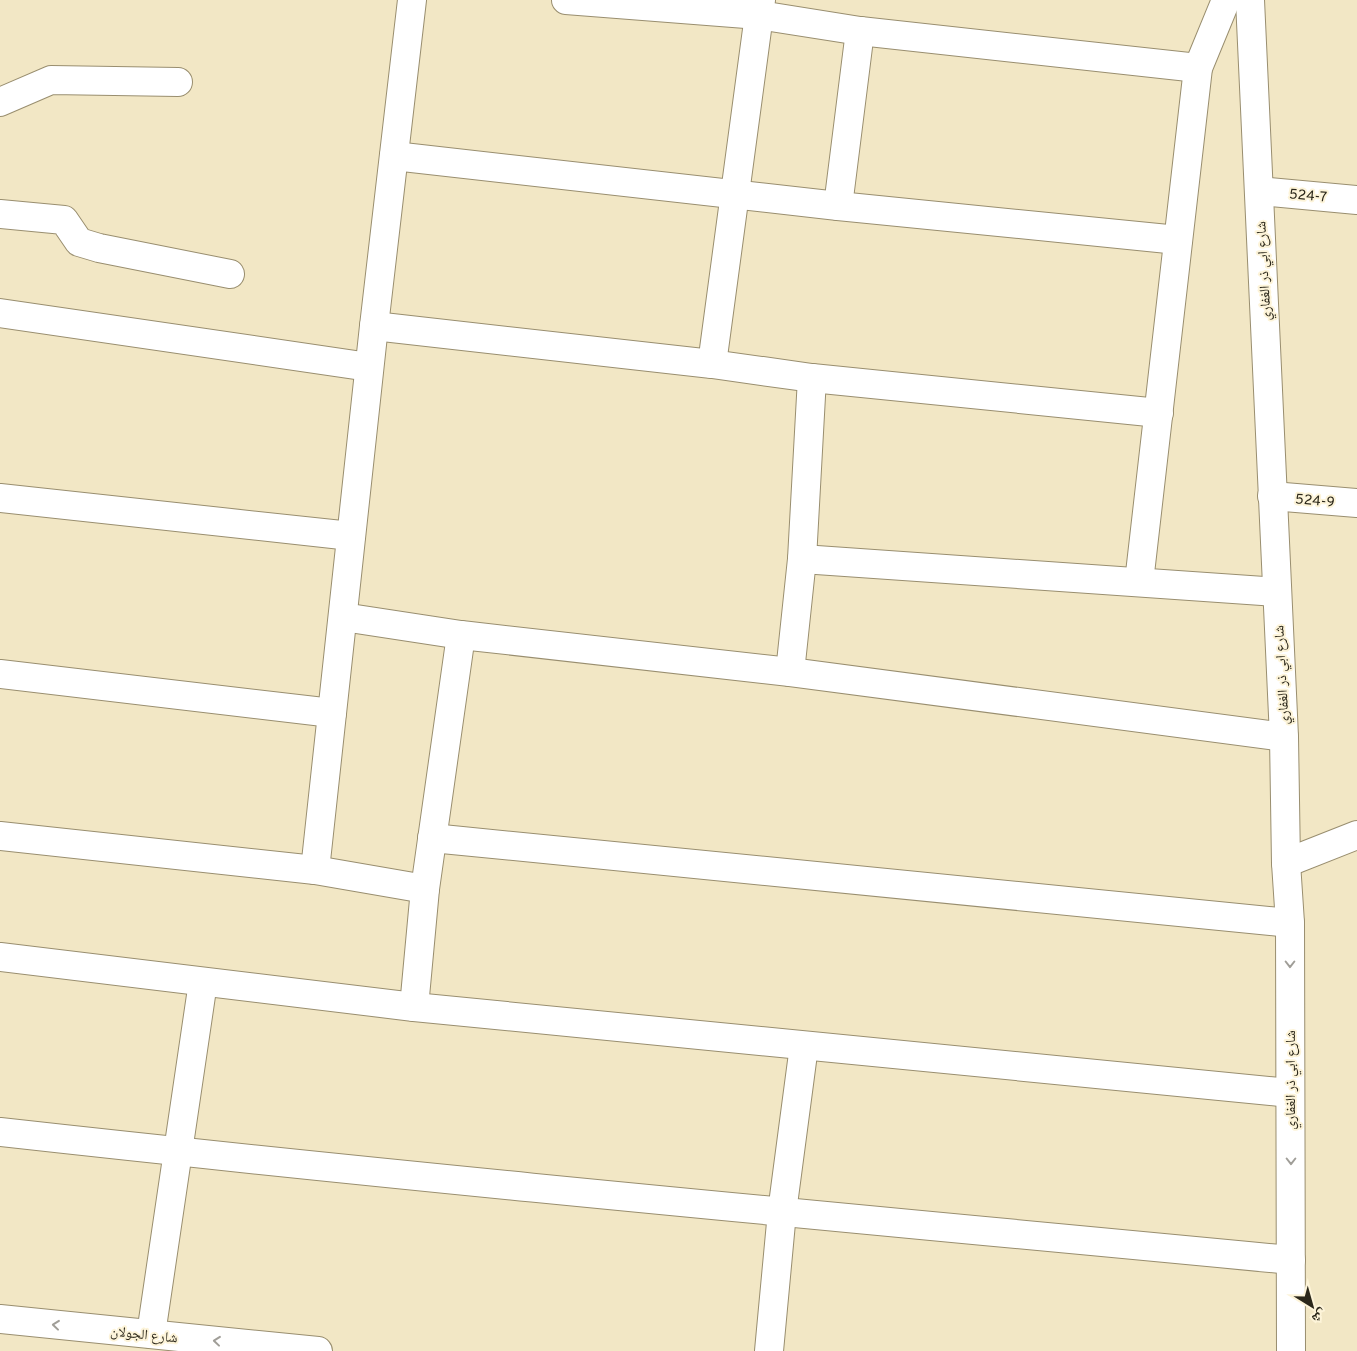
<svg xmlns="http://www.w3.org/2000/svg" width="1357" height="1351" viewBox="0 0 1357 1351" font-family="Overpass,'Noto Naskh Arabic',sans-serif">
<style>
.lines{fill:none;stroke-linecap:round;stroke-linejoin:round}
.minor-casing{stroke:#998e6f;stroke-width:30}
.major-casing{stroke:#998e6f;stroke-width:30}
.minor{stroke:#fff;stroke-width:28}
.major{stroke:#fff;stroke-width:28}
.oneway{stroke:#a09e98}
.labels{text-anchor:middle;stroke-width:4;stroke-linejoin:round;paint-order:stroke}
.street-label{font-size:14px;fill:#2b271a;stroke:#fdf4d9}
</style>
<rect width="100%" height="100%" fill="#f2e7c5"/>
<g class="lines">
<defs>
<g id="minor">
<polyline points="566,0 759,15 860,31 1198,68"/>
<polyline points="0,102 51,80 178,82"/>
<polyline points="394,156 838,206 1178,240"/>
<polyline points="1259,191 1357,200"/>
<polyline points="838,206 860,31"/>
<polyline points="0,214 64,220 79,242 99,248 230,274"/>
<polyline points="0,313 369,367"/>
<polyline points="374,326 712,364 812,378 1159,413"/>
<polyline points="712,364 761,0"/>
<polyline points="1272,496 1357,503"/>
<polyline points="0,498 351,536"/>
<polyline points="802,559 1277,592"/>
<polyline points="1139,582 1198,68 1226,0"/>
<polyline points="343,617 461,635 790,672 1284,737"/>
<polyline points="790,672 802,559 812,378"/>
<polyline points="0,674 332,713"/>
<polyline points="0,836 315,870 425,889"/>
<polyline points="432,838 1290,923"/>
<polyline points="1286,863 1357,835"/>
<polyline points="315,870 374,326 412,0"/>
<polyline points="0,957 414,1007 1290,1093"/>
<polyline points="414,1007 425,889 461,635"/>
<path d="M 0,1132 C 430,1180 860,1219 1291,1260"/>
<polyline points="0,1319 318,1351"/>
<polyline points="151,1334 203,982"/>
<polyline points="769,1351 782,1212 804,1046"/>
</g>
<polyline id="major" points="1250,0 1284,737 1286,863 1290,923 1291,1351"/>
</defs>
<use href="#minor" class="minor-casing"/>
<use href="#major" class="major-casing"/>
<use href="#minor" class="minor"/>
<use href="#major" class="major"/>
</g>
<defs><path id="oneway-chevron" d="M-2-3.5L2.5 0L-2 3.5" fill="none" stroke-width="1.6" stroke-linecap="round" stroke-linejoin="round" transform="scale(1.25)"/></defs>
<g class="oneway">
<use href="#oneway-chevron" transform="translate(1290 964) rotate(90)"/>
<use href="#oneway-chevron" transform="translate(1291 1161) rotate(90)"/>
<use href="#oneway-chevron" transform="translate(56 1325) rotate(-174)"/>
<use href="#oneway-chevron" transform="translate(217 1341) rotate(-174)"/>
</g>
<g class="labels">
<g class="street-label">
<text transform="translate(1308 195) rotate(5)" y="5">524-7</text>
<text transform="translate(1263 271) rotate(-93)" y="5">شارع ابي ذر الغفاري</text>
<text transform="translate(1315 500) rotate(5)" y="5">524-9</text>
<text transform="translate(1281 675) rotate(-93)" y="5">شارع ابي ذر الغفاري</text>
<text transform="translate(1290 1080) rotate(-90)" y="5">شارع ابي ذر الغفاري</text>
<text transform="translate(144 1334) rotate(6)" y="5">شارع الجولان</text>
</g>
</g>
<g transform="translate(1312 1306) rotate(143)" stroke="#fdf4d9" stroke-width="4" paint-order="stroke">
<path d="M0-4L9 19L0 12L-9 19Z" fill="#2b271a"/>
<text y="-8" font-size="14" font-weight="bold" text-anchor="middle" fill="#2b271a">ش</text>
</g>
</svg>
